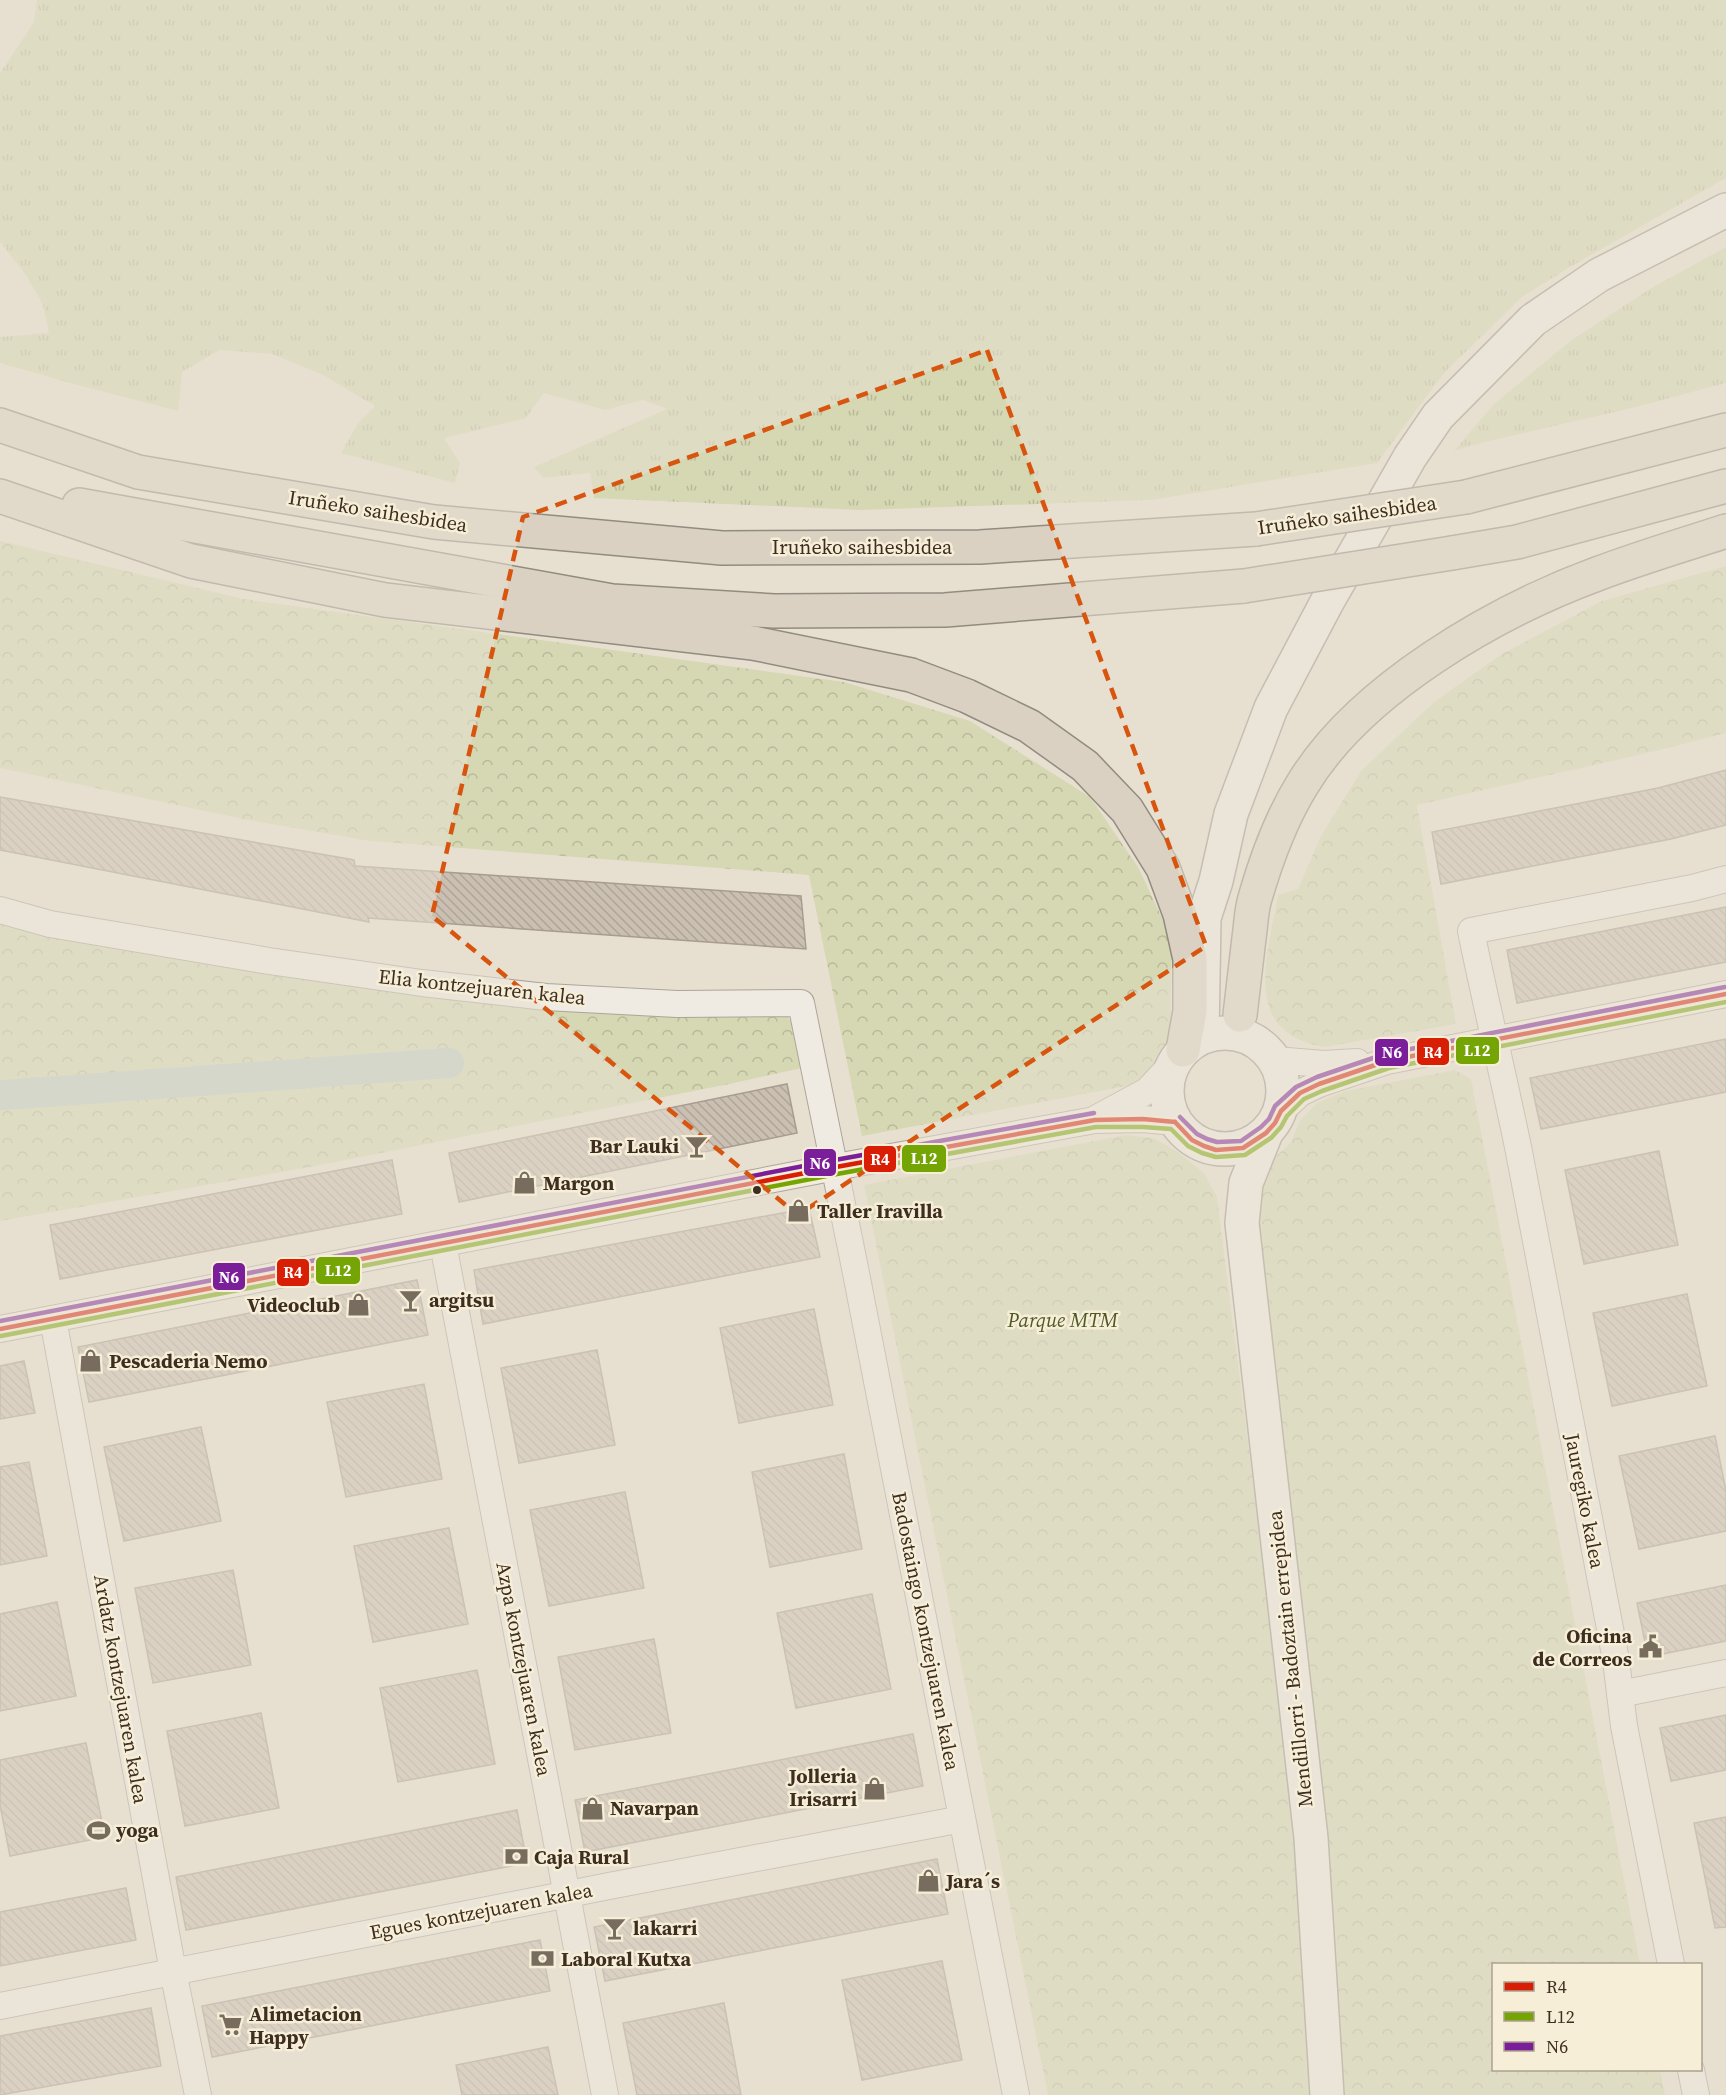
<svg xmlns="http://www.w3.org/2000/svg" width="1726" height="2095" viewBox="0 0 1726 2095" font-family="'Source Serif 4',serif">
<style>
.grass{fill:url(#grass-tufts)}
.forest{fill:url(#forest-crowns)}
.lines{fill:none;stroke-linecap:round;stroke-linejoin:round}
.canal{stroke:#bcccc2;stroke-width:30}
.building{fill:url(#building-back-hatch);stroke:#a89c90;stroke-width:1.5}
.street-casing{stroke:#ada599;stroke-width:28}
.secondary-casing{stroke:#9c958a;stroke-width:36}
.highway-casing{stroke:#928b80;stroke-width:36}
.street{stroke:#efebe3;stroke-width:26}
.secondary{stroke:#efebe3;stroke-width:33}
.highway{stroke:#dad1c2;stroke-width:33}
.highway-bridge-casing{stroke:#928b80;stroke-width:36;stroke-linecap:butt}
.highway-bridge{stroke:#dad1c2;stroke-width:33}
.bus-1-casing{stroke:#f7eed8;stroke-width:9}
.bus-2-casing{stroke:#f7eed8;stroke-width:9}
.bus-3-casing{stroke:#f7eed8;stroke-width:9}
.bus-1{stroke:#d81e05;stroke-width:4.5}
.bus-2{stroke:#75a505;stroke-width:4.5}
.bus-3{stroke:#7a1e99;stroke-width:4.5}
.marked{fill:none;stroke:#d7550e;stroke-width:4.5;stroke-dasharray:12 8;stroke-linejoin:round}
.bus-dot{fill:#3d2e20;stroke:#f7eed8;stroke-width:2}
.labels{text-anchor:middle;stroke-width:5;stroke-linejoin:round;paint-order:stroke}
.street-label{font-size:20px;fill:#3d2e20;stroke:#f7eed8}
.poi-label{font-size:20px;font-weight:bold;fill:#3d2e20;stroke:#f7eed8;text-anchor:start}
.park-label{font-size:20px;font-style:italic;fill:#4d5a26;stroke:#f7eed8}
.line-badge{stroke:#f7eed8;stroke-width:2}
.badge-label{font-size:16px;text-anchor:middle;font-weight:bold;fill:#fff}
</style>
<defs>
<pattern id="grass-tufts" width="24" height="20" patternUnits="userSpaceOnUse" patternTransform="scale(1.5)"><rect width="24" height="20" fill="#d6d7b3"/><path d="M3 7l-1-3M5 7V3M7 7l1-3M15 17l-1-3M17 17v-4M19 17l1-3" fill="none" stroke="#b9b99a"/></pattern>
<pattern id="forest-crowns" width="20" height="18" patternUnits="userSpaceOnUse" patternTransform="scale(1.5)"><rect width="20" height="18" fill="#d6d7b3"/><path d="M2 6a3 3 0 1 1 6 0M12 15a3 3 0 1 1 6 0" fill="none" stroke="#b9b99a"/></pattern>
<pattern id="building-back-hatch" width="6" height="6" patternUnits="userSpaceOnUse" patternTransform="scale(1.5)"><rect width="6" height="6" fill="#cbbfb2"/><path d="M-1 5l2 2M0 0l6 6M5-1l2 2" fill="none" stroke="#afa499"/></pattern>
</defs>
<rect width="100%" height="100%" fill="#e7e0d1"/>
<g class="grass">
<polygon points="37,0 1726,0 1726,178 1565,270 1522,297 1444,373 1377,463 1152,500 860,510 594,498 590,473 543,478 534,467 667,409 643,400 605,410 544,393 526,418 444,438 460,463 455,483 341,453 358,423 375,406 323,375 272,354 220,350 182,372 178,411 70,383 0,363 0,337 49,333 43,305 26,275 0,242 0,73 34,22"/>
<polygon points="1726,247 1726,383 1636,407 1481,443 1454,451 1494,404 1570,341 1653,287"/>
</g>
<g class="forest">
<polygon points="0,541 244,599 844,682 970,721 1090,797 1138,867 1172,939 1170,1048 1148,1082 862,1136 809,875 370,841 248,820 0,768"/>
<path d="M 1726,566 L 1726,733 L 1652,752 L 1417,805 L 1456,1024 L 1325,1047 C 1239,1033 1268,955 1278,895 L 1298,889 L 1321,836 L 1361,771 L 1434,702 L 1500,655 L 1602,601 Z"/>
<polygon points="0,923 202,964 427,995 540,1006 787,1016 795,1027 802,1068 729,1084 305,1168 0,1221"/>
<polygon points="1455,1070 1471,1079 1640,1964 1494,1964 1494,2070 1660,2070 1665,2095 1343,2095 1317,1771 1259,1222 1260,1189 1272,1160 1290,1143 1300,1121 1317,1103 1345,1091"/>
<path d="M 1125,1135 L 1154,1138 L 1178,1152 L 1204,1173 L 1217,1197 C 1254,1496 1297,1794 1311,2095 L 1048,2095 L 864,1185 Z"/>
</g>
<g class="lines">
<polyline class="canal" points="3,1095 449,1063"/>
</g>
<g class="building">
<polygon points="1726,770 1726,825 1671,839 1441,884 1432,832 1658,788"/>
<polygon points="0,797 354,860 355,866 801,896 806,949 368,918 369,922 0,850"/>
<polygon points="1726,907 1726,962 1517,1003 1507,950"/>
<polygon points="1726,1039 1726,1092 1541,1129 1530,1078"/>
<polygon points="787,1084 797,1133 459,1202 449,1153"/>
<polygon points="1659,1151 1678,1245 1584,1264 1565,1170"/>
<polygon points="392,1160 402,1214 60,1279 50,1225"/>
<polygon points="809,1208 820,1257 483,1324 474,1270"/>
<polygon points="417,1280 428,1335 89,1402 78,1347"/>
<polygon points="1687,1294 1707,1386 1612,1406 1593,1313"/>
<polygon points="814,1309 833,1405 739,1423 720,1328"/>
<polygon points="597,1350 615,1445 519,1463 501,1368"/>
<polygon points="24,1361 35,1413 0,1419 0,1366"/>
<polygon points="424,1384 442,1479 346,1497 327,1402"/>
<polygon points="201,1427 221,1521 124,1541 104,1447"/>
<polygon points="1715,1436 1726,1491 1726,1531 1639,1549 1619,1456"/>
<polygon points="844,1454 862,1549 770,1567 752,1472"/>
<polygon points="29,1462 47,1556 0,1565 0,1467"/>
<polygon points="625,1492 644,1588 549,1606 530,1510"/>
<polygon points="449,1528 468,1624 373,1642 354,1546"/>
<polygon points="233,1570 251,1665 153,1683 135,1588"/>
<polygon points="1726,1585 1726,1641 1648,1657 1637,1603"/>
<polygon points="872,1594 891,1689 796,1708 777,1613"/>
<polygon points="57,1602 76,1696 0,1711 0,1614"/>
<polygon points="654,1639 671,1733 575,1750 558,1657"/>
<polygon points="477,1670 495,1764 398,1782 380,1688"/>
<polygon points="261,1713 279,1808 185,1826 167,1731"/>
<polygon points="1726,1715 1726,1770 1671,1781 1660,1728"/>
<polygon points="913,1734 923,1786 585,1852 575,1800"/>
<polygon points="86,1743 105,1837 10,1856 0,1805 0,1760"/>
<polygon points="517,1810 527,1863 186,1930 176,1877"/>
<polygon points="1726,1817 1726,1927 1715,1928 1694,1823"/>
<polygon points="937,1859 948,1914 605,1981 594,1927"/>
<polygon points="126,1888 136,1940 0,1966 0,1912"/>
<polygon points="540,1940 550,1991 212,2057 202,2006"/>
<polygon points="942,1961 962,2060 862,2080 842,1980"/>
<polygon points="724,2003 741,2095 637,2095 623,2023"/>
<polygon points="151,2008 161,2066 0,2095 0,2036"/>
<polygon points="548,2047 558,2095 462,2095 456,2065"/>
</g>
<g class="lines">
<defs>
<g id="street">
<polyline points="0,910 50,924 269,961 422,983 546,997 677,1004 801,1003 855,1268 1016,2095"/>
<polyline points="1275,1060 1324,1064 1357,1062"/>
<polyline points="1281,1111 1300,1093 1319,1084 1387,1061 1726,994"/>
<polyline points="1097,1118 1147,1091 1174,1062"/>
<polyline points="443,1244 605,2095"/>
<polyline points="53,1319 173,1971 198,2095"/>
<polyline points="0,1329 836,1167 1095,1120 1143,1119 1175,1122"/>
<polyline points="1620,1694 1726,1673"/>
<path d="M 1671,1964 L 1624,1726 L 1616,1660 L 1519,1152 C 1504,1078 1486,1005 1471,931 L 1692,888 L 1726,879"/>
<polyline points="0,2006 609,1886 962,1819"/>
<polyline points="1691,2070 1696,2095"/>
</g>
<g id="secondary">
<circle cx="1225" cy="1091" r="58"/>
<polyline points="1202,1037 1204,918 1216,881 1231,814 1271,708 1327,602 1410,457 1438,416 1533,320 1599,275 1726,210"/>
<polyline points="1266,1133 1246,1183 1242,1223 1311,1838 1327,2095"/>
</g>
<g id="highway">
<polyline points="0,425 138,472 434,522 722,548 980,547 1256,529"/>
<polyline points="0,496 191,561 385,600 753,643 911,675 967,696 1029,726 1085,766 1127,810 1163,868 1180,914 1190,959 1190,1011 1183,1050"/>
<polyline points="1466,497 1726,430"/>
<polyline points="79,505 612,601 774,611 945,610 1244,586"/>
<polyline points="1452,553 1517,542 1726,486"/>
<path d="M 1240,1015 C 1243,990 1246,964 1249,938 C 1251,925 1251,911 1255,898 C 1266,860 1281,819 1302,785 C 1359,690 1494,612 1597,574 C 1639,558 1683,545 1726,531"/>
</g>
</defs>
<use href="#street" class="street-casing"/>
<use href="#secondary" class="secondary-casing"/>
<use href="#highway" class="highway-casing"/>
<use href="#street" class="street"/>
<use href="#secondary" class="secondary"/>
<use href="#highway" class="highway"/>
<defs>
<g id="highway-bridge">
<polyline points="1256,529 1466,497"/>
<polyline points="1244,586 1452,553"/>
</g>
</defs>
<use href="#highway-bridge" class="highway-bridge-casing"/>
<use href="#highway-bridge" class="highway-bridge"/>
<defs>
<g id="bus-1">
<polyline points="1175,1122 1192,1140 1204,1146 1216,1150 1243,1148 1266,1133 1275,1123 1281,1111 1300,1093 1319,1084 1387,1061 1726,994"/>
<polyline points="0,1329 836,1167 1095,1120 1143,1119 1175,1122"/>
</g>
<polyline id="bus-2" points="1,1336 837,1174 1096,1127 1143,1127 1171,1129 1188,1146 1202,1153 1216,1157 1245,1155 1271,1138 1281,1127 1287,1116 1304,1099 1322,1091 1389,1068 1726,1002"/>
<g id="bus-3">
<polyline points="1180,1117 1197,1134 1207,1139 1217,1142 1241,1141 1261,1127 1269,1119 1275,1106 1296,1087 1317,1077 1385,1054 1725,987"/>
<polyline points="0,1321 835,1160 1094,1113"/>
</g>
</defs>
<use href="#bus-1" class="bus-1-casing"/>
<use href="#bus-2" class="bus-2-casing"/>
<use href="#bus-3" class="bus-3-casing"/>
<use href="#bus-1" class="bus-1"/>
<use href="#bus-2" class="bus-2"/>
<use href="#bus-3" class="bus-3"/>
</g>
<path d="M0 0H1726V2095H0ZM 987,350 L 1206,946 L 798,1215 L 432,916 L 523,517 Z" fill="#e7e0d1" fill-opacity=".55" fill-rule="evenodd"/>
<path class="marked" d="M 987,350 L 1206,946 L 798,1215 L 432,916 L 523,517 Z"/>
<defs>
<symbol id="bar-bare" viewBox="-9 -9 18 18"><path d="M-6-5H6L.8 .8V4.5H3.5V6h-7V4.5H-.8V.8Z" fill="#786c5e" stroke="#f7eed8" stroke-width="2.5" paint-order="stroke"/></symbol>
<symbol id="shop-bare" viewBox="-9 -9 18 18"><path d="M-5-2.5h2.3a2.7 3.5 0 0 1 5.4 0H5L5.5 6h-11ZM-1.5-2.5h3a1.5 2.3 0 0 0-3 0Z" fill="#786c5e" stroke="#f7eed8" stroke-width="2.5" paint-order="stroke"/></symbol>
<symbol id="civic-bare" viewBox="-9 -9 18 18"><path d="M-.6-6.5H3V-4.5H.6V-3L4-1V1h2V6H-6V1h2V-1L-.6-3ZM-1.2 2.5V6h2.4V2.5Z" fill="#786c5e" stroke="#f7eed8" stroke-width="2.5" paint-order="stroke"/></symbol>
<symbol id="stadium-bare" viewBox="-9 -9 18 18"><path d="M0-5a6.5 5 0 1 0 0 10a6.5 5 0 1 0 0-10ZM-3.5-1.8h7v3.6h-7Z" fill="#786c5e" stroke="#f7eed8" stroke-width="2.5" paint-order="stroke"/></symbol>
<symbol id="bank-bare" viewBox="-9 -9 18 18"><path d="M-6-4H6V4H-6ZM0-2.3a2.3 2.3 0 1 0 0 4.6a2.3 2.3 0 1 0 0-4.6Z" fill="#786c5e" stroke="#f7eed8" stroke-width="2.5" paint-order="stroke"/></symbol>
<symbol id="supermarket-bare" viewBox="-9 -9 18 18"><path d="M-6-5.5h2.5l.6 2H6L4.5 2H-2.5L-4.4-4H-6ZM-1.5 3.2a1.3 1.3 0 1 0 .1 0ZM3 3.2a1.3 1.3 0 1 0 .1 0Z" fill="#786c5e" stroke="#f7eed8" stroke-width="2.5" paint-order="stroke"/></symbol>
</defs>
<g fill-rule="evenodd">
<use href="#bar-bare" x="680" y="1130" width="33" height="33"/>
<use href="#shop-bare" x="508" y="1166" width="33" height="33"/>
<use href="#shop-bare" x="782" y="1194" width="33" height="33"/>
<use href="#bar-bare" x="394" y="1284" width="33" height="33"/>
<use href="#shop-bare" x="342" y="1288" width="33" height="33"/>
<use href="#shop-bare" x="74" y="1344" width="33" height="33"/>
<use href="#civic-bare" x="1634" y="1630" width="33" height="33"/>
<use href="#shop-bare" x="858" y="1772" width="33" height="33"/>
<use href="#shop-bare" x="576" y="1792" width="33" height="33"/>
<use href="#stadium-bare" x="82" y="1814" width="33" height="33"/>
<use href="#bank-bare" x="500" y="1840" width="33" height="33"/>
<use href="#shop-bare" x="912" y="1864" width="33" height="33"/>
<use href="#bar-bare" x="598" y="1912" width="33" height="33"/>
<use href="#bank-bare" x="526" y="1942" width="33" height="33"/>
<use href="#supermarket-bare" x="214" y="2008" width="33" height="33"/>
</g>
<circle class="bus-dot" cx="757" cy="1190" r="5"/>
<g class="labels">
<g class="street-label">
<text transform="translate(378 511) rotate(9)" y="7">Iruñeko saihesbidea</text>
<text transform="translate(1347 515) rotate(-8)" y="7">Iruñeko saihesbidea</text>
<text x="862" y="554">Iruñeko saihesbidea</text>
<text transform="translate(482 987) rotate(6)" y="7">Elia kontzejuaren kalea</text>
<text transform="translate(1585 1501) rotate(79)" y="7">Jauregiko kalea</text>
<text transform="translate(926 1631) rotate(79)" y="7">Badostaingo kontzejuaren kalea</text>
<text transform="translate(1290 1659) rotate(-96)" y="7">Mendillorri - Badoztain errepidea</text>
<text transform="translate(524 1669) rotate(79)" y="7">Azpa kontzejuaren kalea</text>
<text transform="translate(121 1689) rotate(80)" y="7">Ardatz kontzejuaren kalea</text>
<text transform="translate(481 1911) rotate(-11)" y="7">Egues kontzejuaren kalea</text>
</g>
<g class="poi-label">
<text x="679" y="1153" text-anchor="end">Bar Lauki</text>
<text x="543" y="1190">Margon</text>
<text x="817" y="1218">Taller Iravilla</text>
<text x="429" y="1307">argitsu</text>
<text x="340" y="1312" text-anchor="end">Videoclub</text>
<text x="109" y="1368">Pescaderia Nemo</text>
<text x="1632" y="1643" text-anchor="end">Oficina<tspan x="1632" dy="23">de Correos</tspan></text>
<text x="857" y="1783" text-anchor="end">Jolleria<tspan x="857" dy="23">Irisarri</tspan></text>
<text x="610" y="1815">Navarpan</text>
<text x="116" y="1837">yoga</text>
<text x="534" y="1864">Caja Rural</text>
<text x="946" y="1888">Jara´s</text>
<text x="633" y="1935">lakarri</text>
<text x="561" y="1966">Laboral Kutxa</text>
<text x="249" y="2021">Alimetacion<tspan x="249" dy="23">Happy</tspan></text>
</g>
<g class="park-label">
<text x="1063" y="1327">Parque MTM</text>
</g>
</g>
<g class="line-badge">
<rect x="1455" y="1036" width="45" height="29" rx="6" fill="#75a505"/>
<rect x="1416" y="1037" width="34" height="29" rx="6" fill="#d81e05"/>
<rect x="1374" y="1038" width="35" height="29" rx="6" fill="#7a1e99"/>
<rect x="901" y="1144" width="46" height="29" rx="6" fill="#75a505"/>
<rect x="863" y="1145" width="34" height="28" rx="6" fill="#d81e05"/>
<rect x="803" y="1148" width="34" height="29" rx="6" fill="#7a1e99"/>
<rect x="315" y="1256" width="46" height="29" rx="6" fill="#75a505"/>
<rect x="276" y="1258" width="34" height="29" rx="6" fill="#d81e05"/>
<rect x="212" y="1262" width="34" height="29" rx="6" fill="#7a1e99"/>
</g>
<g class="badge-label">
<text x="1477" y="1056">L12</text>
<text x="1433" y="1058">R4</text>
<text x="1392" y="1058">N6</text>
<text x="924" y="1164">L12</text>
<text x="880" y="1165">R4</text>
<text x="820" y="1169">N6</text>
<text x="338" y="1276">L12</text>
<text x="293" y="1278">R4</text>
<text x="229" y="1283">N6</text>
</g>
<rect x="1492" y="1963" width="210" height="108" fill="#f7eed8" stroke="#ada18e" stroke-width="1.5"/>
<rect x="1504" y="1982" width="30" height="9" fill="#d81e05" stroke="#ada18e" stroke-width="1.5"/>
<text x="1546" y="1993" font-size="18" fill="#3d2e20">R4</text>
<rect x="1504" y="2012" width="30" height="9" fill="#75a505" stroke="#ada18e" stroke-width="1.5"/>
<text x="1546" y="2023" font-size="18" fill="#3d2e20">L12</text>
<rect x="1504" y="2042" width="30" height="9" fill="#7a1e99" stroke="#ada18e" stroke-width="1.5"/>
<text x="1546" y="2053" font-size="18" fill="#3d2e20">N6</text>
</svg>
